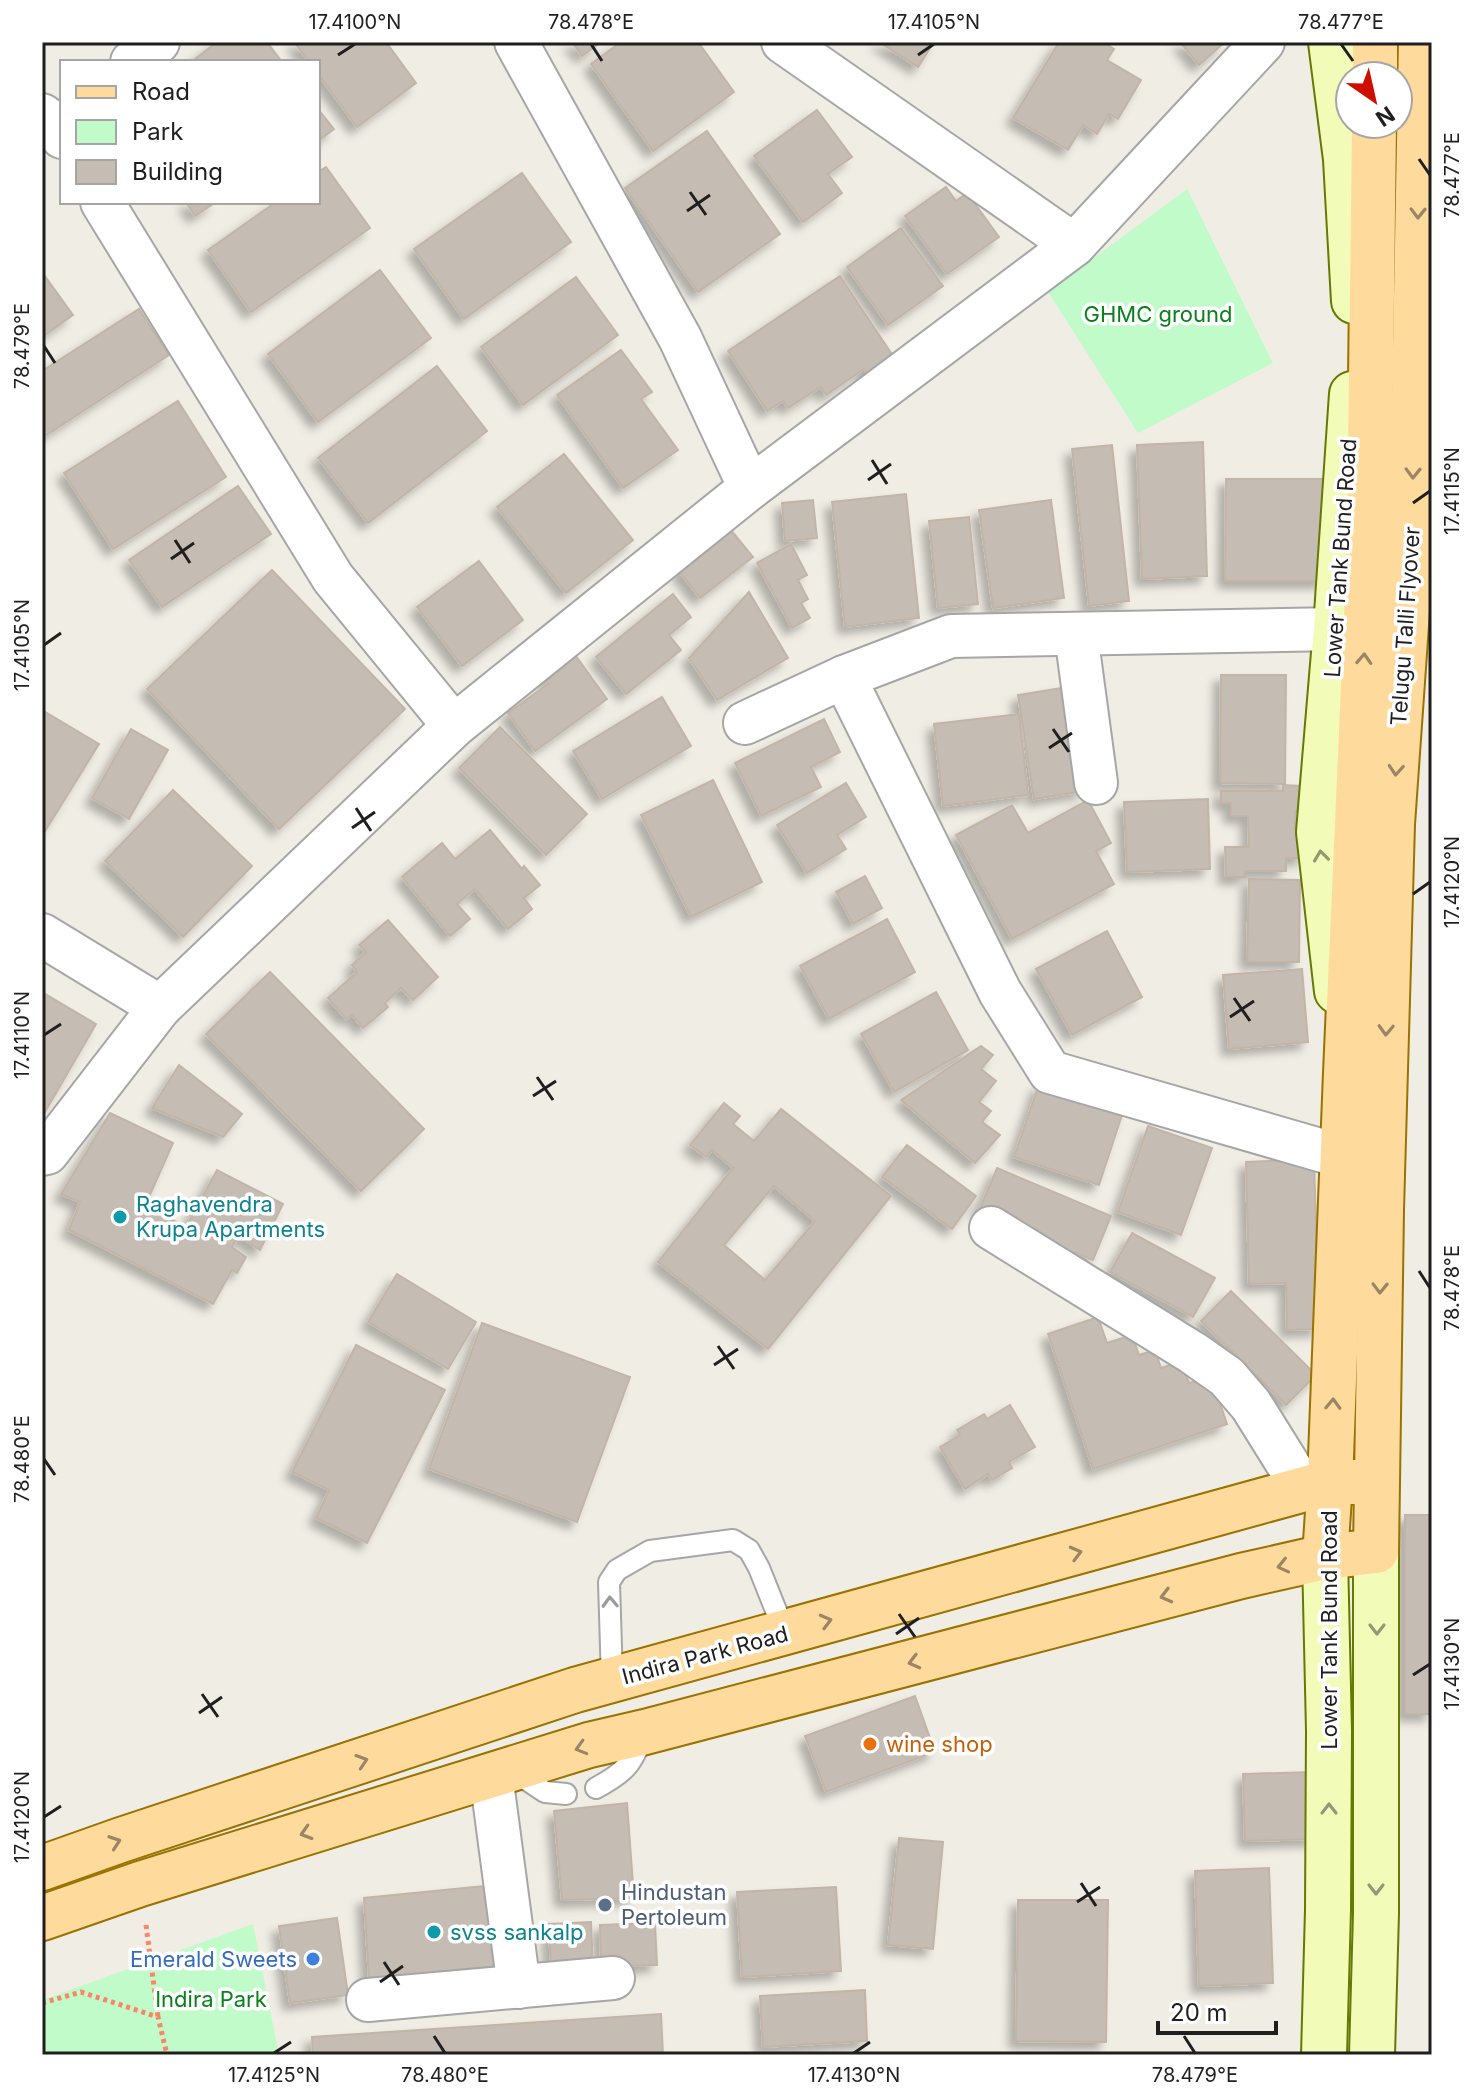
<svg xmlns="http://www.w3.org/2000/svg" width="1474" height="2097" viewBox="0 0 1474 2097" font-family="Inter,sans-serif">
<style>
.park{fill:#c1fbca}
.building{fill:#c5bcb4;stroke:#c2b5a7;stroke-width:2;fill-rule:evenodd;filter:url(#shadow)}
.lines{fill:none;stroke-linecap:round;stroke-linejoin:round}
.lane-casing{stroke:#a6a6a6;stroke-width:24}
.street-casing{stroke:#a6a6a6;stroke-width:46}
.secondary-casing{stroke:#647a02;stroke-width:48}
.primary-casing{stroke:#9a7200;stroke-width:48}
.path{stroke:#fd8369;stroke-width:5;stroke-dasharray:4 4;stroke-linecap:butt}
.lane{stroke:#fff;stroke-width:20}
.street{stroke:#fff;stroke-width:42}
.secondary{stroke:#f3fbb8;stroke-width:44}
.primary{stroke:#fedb9c;stroke-width:44}
.oneway{stroke:#9a8664}
.oneway2{stroke:#949873}
.oneway3{stroke:#9a9a9a}
.ticks{fill:none;stroke:#1f1f1f;stroke-width:3}
.culture-dot{fill:#0f9aa8;stroke:#fff;stroke-width:3}
.food-dot{fill:#e8710a;stroke:#fff;stroke-width:3}
.service-dot{fill:#5c6f8a;stroke:#fff;stroke-width:3}
.shop-dot{fill:#3f7fe0;stroke:#fff;stroke-width:3}
.labels{text-anchor:middle;stroke-width:7;stroke-linejoin:round;paint-order:stroke}
.park-label{font-size:22px;fill:#09811c;stroke:#fff}
.street-label{font-size:22px;fill:#1f1f1f;stroke:#fff}
.culture-label{font-size:22px;fill:#0d838f;stroke:#fff;text-anchor:start}
.food-label{font-size:22px;fill:#c56008;stroke:#fff;text-anchor:start}
.service-label{font-size:22px;fill:#4e5e75;stroke:#fff;text-anchor:start}
.shop-label{font-size:22px;fill:#366cbe;stroke:#fff;text-anchor:end}
.neatline{fill:none;stroke:#1f1f1f;stroke-width:3}
.ticks-label{font-size:20px;text-anchor:middle;fill:#1f1f1f}
</style>
<defs>
<filter id="shadow"><feDropShadow dx="-7" dy="7" stdDeviation="4" flood-color="#0004"/></filter>
</defs>
<rect width="100%" height="100%" fill="#f0ede5"/>
<g class="park">
<polygon points="1187,189 1273,363 1138,433 1048,292"/>
<polygon points="253,1924 279,2055 42,2055 42,2000"/>
</g>
<g class="building">
<polygon points="217,42 267,42 282,62 191,62"/>
<polygon points="294,42 386,42 416,83 357,127 318,74 318,62 309,62"/>
<polygon points="572,42 601,42 582,56"/>
<polygon points="621,42 698,42 734,92 653,151 591,64"/>
<polygon points="879,42 934,42 918,67"/>
<polygon points="1059,42 1103,42 1114,49 1107,60 1141,80 1118,119 1109,114 1097,134 1083,125 1068,150 1013,118"/>
<polygon points="1180,42 1225,42 1199,65"/>
<polygon points="318,109 334,129 318,141"/>
<polygon points="817,110 852,157 828,174 842,193 803,222 754,156"/>
<polygon points="707,131 780,234 698,292 625,188"/>
<polygon points="326,167 370,228 251,312 208,250 276,202 318,202 318,172"/>
<polygon points="522,173 571,242 464,319 414,249"/>
<polygon points="946,187 956,201 967,193 999,237 947,274 905,216"/>
<polygon points="186,202 216,202 195,216"/>
<polygon points="901,228 943,286 888,325 847,267"/>
<polygon points="380,270 431,338 318,422 268,354"/>
<polygon points="42,272 73,315 42,337"/>
<polygon points="840,276 895,359 869,376 864,369 826,395 821,387 788,408 783,401 767,411 728,351"/>
<polygon points="576,277 618,335 523,405 481,347"/>
<polygon points="139,309 169,355 45,436 42,432 42,371"/>
<polygon points="621,350 652,392 641,399 678,450 623,488 557,395"/>
<polygon points="437,366 487,431 368,523 318,458"/>
<polygon points="178,401 226,477 113,549 64,473"/>
<polygon points="1203,442 1207,576 1142,579 1137,445"/>
<polygon points="1112,445 1129,601 1089,606 1072,449"/>
<polygon points="564,454 633,540 566,593 497,507"/>
<polygon points="1226,479 1326,479 1325,581 1225,581"/>
<polygon points="238,486 271,534 162,607 129,560"/>
<polygon points="906,494 919,618 845,627 832,502"/>
<polygon points="813,500 817,538 785,541 782,503"/>
<polygon points="1051,500 1064,598 993,608 979,510"/>
<polygon points="969,517 978,604 938,608 929,521"/>
<polygon points="730,529 753,557 700,598 678,570"/>
<polygon points="791,544 807,575 798,580 808,599 801,603 810,618 792,628 757,563"/>
<polygon points="479,561 523,620 462,666 417,607"/>
<polygon points="272,570 405,709 279,829 147,689"/>
<polygon points="749,592 788,658 717,700 689,658"/>
<polygon points="673,594 691,617 669,635 681,650 626,694 596,657"/>
<polygon points="576,656 607,699 535,751 508,713 548,684 544,678"/>
<polygon points="1221,675 1286,675 1285,784 1220,783"/>
<polygon points="1068,687 1084,791 1034,799 1018,695"/>
<polygon points="662,697 691,746 602,799 573,751"/>
<polygon points="42,710 99,744 42,836"/>
<polygon points="1019,714 1028,795 943,806 934,724"/>
<polygon points="824,719 840,752 811,767 821,787 761,816 735,763"/>
<polygon points="500,727 587,814 546,855 459,768"/>
<polygon points="131,729 168,750 129,819 92,798"/>
<polygon points="713,780 762,882 691,917 641,815"/>
<polygon points="846,783 866,817 837,835 846,849 807,873 777,825"/>
<polygon points="1283,785 1300,786 1300,812 1295,812 1295,828 1303,828 1304,858 1286,858 1286,871 1245,871 1245,877 1226,877 1225,847 1249,847 1248,816 1231,816 1231,803 1221,803 1221,791 1283,791"/>
<polygon points="173,790 252,866 183,937 105,861"/>
<polygon points="1208,799 1210,869 1127,872 1124,802"/>
<polygon points="1088,800 1111,843 1096,851 1114,884 1012,939 956,835 1012,805 1028,833"/>
<polygon points="490,830 522,869 524,866 540,885 524,898 532,909 508,929 475,889 457,904 470,919 450,936 402,877 442,843 455,859"/>
<polygon points="865,876 882,908 853,924 836,892"/>
<polygon points="1249,879 1300,880 1299,962 1247,962"/>
<polygon points="887,919 915,972 829,1019 800,966"/>
<polygon points="388,920 438,977 413,1000 401,988 385,1003 388,1007 363,1028 352,1015 346,1019 328,998 357,972 352,965 366,952 359,945"/>
<polygon points="1107,931 1142,997 1072,1035 1036,969"/>
<polygon points="1302,969 1308,1042 1229,1049 1223,975"/>
<polygon points="270,972 424,1129 361,1191 206,1034"/>
<polygon points="42,992 96,1024 42,1117"/>
<polygon points="936,992 968,1050 894,1092 861,1034"/>
<polygon points="981,1046 993,1055 981,1069 996,1081 979,1102 991,1111 982,1122 1000,1135 975,1163 901,1100"/>
<polygon points="179,1065 242,1114 223,1137 152,1108"/>
<polygon points="1039,1084 1123,1112 1099,1185 1014,1157"/>
<path d="M 724,1103 L 740,1116 L 733,1124 L 754,1141 L 781,1109 L 891,1196 L 768,1349 L 658,1262 L 733,1168 L 712,1150 L 706,1157 L 690,1145 ZM 774,1186 L 815,1221 L 765,1280 L 724,1245 Z"/>
<polygon points="110,1113 173,1143 145,1206 186,1227 217,1170 283,1204 260,1250 239,1236 232,1247 246,1257 237,1273 232,1270 213,1304 69,1230 80,1202 61,1194"/>
<polygon points="1148,1126 1212,1148 1181,1235 1118,1212"/>
<polygon points="907,1145 976,1196 952,1229 882,1177"/>
<polygon points="1314,1159 1319,1329 1287,1330 1286,1283 1249,1284 1246,1162"/>
<polygon points="997,1168 1111,1216 1093,1260 978,1213"/>
<polygon points="1132,1233 1215,1278 1193,1317 1110,1272"/>
<polygon points="397,1274 476,1322 448,1369 368,1322"/>
<polygon points="1231,1291 1316,1375 1286,1405 1201,1321"/>
<polygon points="1098,1317 1107,1343 1132,1335 1139,1355 1155,1350 1161,1368 1182,1361 1189,1383 1211,1376 1227,1424 1093,1469 1048,1334"/>
<polygon points="482,1323 630,1377 577,1522 429,1469"/>
<polygon points="356,1345 445,1390 367,1543 316,1518 329,1490 292,1472"/>
<polygon points="1010,1405 1035,1447 1009,1462 1012,1468 992,1480 988,1474 965,1489 940,1447 960,1435 957,1430 984,1414 987,1419"/>
<rect x="1405" y="1515" width="27" height="199"/>
<polygon points="915,1696 935,1752 826,1792 805,1736"/>
<polygon points="1313,1772 1315,1839 1245,1841 1243,1774"/>
<polygon points="627,1803 634,1898 562,1900 554,1811"/>
<polygon points="899,1838 943,1842 933,1949 888,1945"/>
<polygon points="1269,1868 1273,1983 1199,1986 1195,1871"/>
<polygon points="494,1885 507,1965 369,1979 364,1898"/>
<polygon points="836,1887 841,1971 742,1977 737,1892"/>
<polygon points="1018,1900 1108,1900 1106,2042 1016,2041"/>
<polygon points="337,1918 348,1995 290,2003 279,1926"/>
<polygon points="591,1922 593,1970 551,1972 549,1924"/>
<polygon points="655,1923 657,1965 601,1967 600,1925"/>
<polygon points="865,1990 867,2041 763,2047 760,1996"/>
<polygon points="661,2014 663,2055 313,2055 312,2037"/>
</g>
<g class="lines">
<defs>
<g id="lane">
<polyline points="612,1680 609,1582 617,1570 650,1551 733,1540 749,1550 759,1568 785,1633"/>
<polyline points="512,1770 545,1792 566,1794"/>
<path d="M 596,1788 C 627,1771 631,1765 645,1732"/>
</g>
<g id="street">
<polyline points="516,42 680,338 750,488"/>
<polyline points="783,42 1074,245"/>
<polyline points="132,62 158,42"/>
<polyline points="42,115 54,124 62,137"/>
<polyline points="102,202 333,578 454,726"/>
<polyline points="1076,634 1096,783"/>
<polyline points="844,677 1000,992 1050,1072 1344,1157"/>
<polyline points="745,723 844,677 951,636 1336,629"/>
<polyline points="42,935 160,1007"/>
<polyline points="42,1154 47,1153 160,1007 454,726 750,488 1074,245 1263,42"/>
<polyline points="991,1228 1193,1353 1227,1377 1251,1405 1304,1490"/>
<polyline points="491,1775 519,1987"/>
<polyline points="368,2000 613,1978"/>
</g>
<g id="secondary">
<polyline points="1331,42 1346,159 1354,301"/>
<polyline points="1337,991 1319,832 1336,629 1352,394"/>
<polyline points="1324,2055 1328,1910 1329,1731 1325,1557"/>
<polyline points="1372,2055 1376,1913 1376,1551"/>
</g>
<g id="primary">
<polyline points="1375,76 1375,42"/>
<polyline points="1325,1557 1330,1482 1346,1073 1369,550 1374,124"/>
<polyline points="42,1868 121,1840 575,1690 1330,1482 1356,1482"/>
<polyline points="42,1918 140,1884 589,1745 645,1732 1241,1576 1325,1557 1376,1551 1381,1210 1392,824 1411,553 1421,42"/>
</g>
</defs>
<use href="#lane" class="lane-casing"/>
<use href="#street" class="street-casing"/>
<use href="#secondary" class="secondary-casing"/>
<use href="#primary" class="primary-casing"/>
<g class="path">
<polyline points="146,1925 158,2017"/>
<polyline points="42,2003 81,1992 158,2017 167,2055"/>
</g>
<use href="#lane" class="lane"/>
<use href="#street" class="street"/>
<use href="#secondary" class="secondary"/>
<use href="#primary" class="primary"/>
</g>
<defs><path id="oneway-chevron" d="M-2-3.5L2.5 0L-2 3.5" fill="none" stroke-width="1.6" stroke-linecap="round" stroke-linejoin="round" transform="scale(2)"/></defs>
<g class="oneway">
<use href="#oneway-chevron" transform="translate(1418 213) rotate(91)"/>
<use href="#oneway-chevron" transform="translate(1413 473) rotate(91)"/>
<use href="#oneway-chevron" transform="translate(1364 659) rotate(-87)"/>
<use href="#oneway-chevron" transform="translate(1396 770) rotate(94)"/>
<use href="#oneway-chevron" transform="translate(1386 1030) rotate(92)"/>
<use href="#oneway-chevron" transform="translate(1380 1288) rotate(91)"/>
<use href="#oneway-chevron" transform="translate(1333 1404) rotate(-88)"/>
<use href="#oneway-chevron" transform="translate(1076 1553) rotate(-15)"/>
<use href="#oneway-chevron" transform="translate(1283 1566) rotate(167)"/>
<use href="#oneway-chevron" transform="translate(1166 1596) rotate(165)"/>
<use href="#oneway-chevron" transform="translate(826 1621) rotate(-15)"/>
<use href="#oneway-chevron" transform="translate(914 1662) rotate(165)"/>
<use href="#oneway-chevron" transform="translate(581 1748) rotate(164)"/>
<use href="#oneway-chevron" transform="translate(362 1761) rotate(-18)"/>
<use href="#oneway-chevron" transform="translate(306 1833) rotate(163)"/>
<use href="#oneway-chevron" transform="translate(115 1842) rotate(-19)"/>
</g>
<g class="oneway2">
<use href="#oneway-chevron" transform="translate(1321 856) rotate(-97)"/>
<use href="#oneway-chevron" transform="translate(1377 1629) rotate(90)"/>
<use href="#oneway-chevron" transform="translate(1329 1809) rotate(-90)"/>
<use href="#oneway-chevron" transform="translate(1376 1889) rotate(90)"/>
</g>
<use class="oneway3" href="#oneway-chevron" transform="translate(610 1602) rotate(-92)"/>
<path class="ticks" d="M 591,44 L 602,61M 1341,44 L 1353,61M 338,55 L 355,44M 918,55 L 934,44M 1419,159 L 1430,175M 690,192 L 706,215M 687,211 L 710,195M 44,346 L 55,363M 872,460 L 887,484M 868,480 L 891,464M 1413,503 L 1430,491M 175,540 L 190,563M 171,559 L 194,543M 44,645 L 61,633M 1053,729 L 1069,752M 1049,748 L 1072,733M 356,808 L 371,831M 352,828 L 375,812M 1413,894 L 1430,882M 1234,998 L 1250,1021M 1230,1017 L 1254,1001M 44,1035 L 61,1024M 537,1077 L 553,1100M 533,1096 L 556,1081M 1419,1271 L 1430,1288M 718,1346 L 734,1369M 714,1365 L 738,1349M 44,1459 L 55,1475M 899,1614 L 915,1637M 896,1634 L 919,1618M 1413,1675 L 1430,1664M 202,1694 L 218,1717M 199,1713 L 222,1697M 44,1817 L 61,1806M 1081,1883 L 1096,1906M 1077,1902 L 1100,1887M 384,1962 L 399,1985M 380,1982 L 403,1966M 434,2036 L 445,2053M 1184,2036 L 1195,2053M 274,2053 L 291,2042M 854,2053 L 870,2042"/>
<g class="culture-dot">
<circle cx="120" cy="1217" r="8"/>
<circle cx="434" cy="1932" r="8"/>
</g>
<circle class="food-dot" cx="870" cy="1744" r="8"/>
<circle class="service-dot" cx="605" cy="1905" r="8"/>
<circle class="shop-dot" cx="313" cy="1959" r="8"/>
<g class="labels">
<g class="park-label">
<text x="1158" y="322">GHMC ground</text>
<text x="211" y="2007">Indira Park</text>
</g>
<g class="street-label">
<text transform="translate(1340 558) rotate(-86)" y="8">Lower Tank Bund Road</text>
<text transform="translate(1405 626) rotate(-86)" y="8">Telugu Talli Flyover</text>
<text transform="translate(1329 1630) rotate(-90)" y="8">Lower Tank Bund Road</text>
<text transform="translate(705 1655) rotate(-15)" y="8">Indira Park Road</text>
</g>
<g class="culture-label">
<text x="136" y="1212">Raghavendra<tspan x="136" dy="25">Krupa Apartments</tspan></text>
<text x="450" y="1940">svss sankalp</text>
</g>
<g class="food-label">
<text x="886" y="1752">wine shop</text>
</g>
<g class="service-label">
<text x="621" y="1900">Hindustan<tspan x="621" dy="25">Pertoleum</tspan></text>
</g>
<g class="shop-label">
<text x="297" y="1967">Emerald Sweets</text>
</g>
</g>
<rect width="1474" height="2097" fill="none" stroke="#ffffff" stroke-width="88"/>
<rect x="60" y="60" width="260" height="144" fill="#ffffff" stroke="#a5a5a5" stroke-width="2"/>
<rect x="76" y="86" width="40" height="12" fill="#fedb9c" stroke="#a5a5a5" stroke-width="2"/>
<text x="132" y="100" font-size="24" fill="#1f1f1f">Road</text>
<rect x="76" y="120" width="40" height="24" fill="#c1fbca" stroke="#a5a5a5" stroke-width="2"/>
<text x="132" y="140" font-size="24" fill="#1f1f1f">Park</text>
<rect x="76" y="160" width="40" height="24" fill="#c5bcb4" stroke="#a5a5a5" stroke-width="2"/>
<text x="132" y="180" font-size="24" fill="#1f1f1f">Building</text>
<g transform="translate(1374 100) rotate(146)"><circle r="38" fill="#ffffff" stroke="#a5a5a5" stroke-width="2"/>
<path d="M0-6L14 30L0 20L-14 30Z" fill="#ce0f00"/>
<text y="-12" font-size="22" font-weight="bold" text-anchor="middle" fill="#1f1f1f">N</text>
</g>
<path d="M1158 2021v12h118v-12" fill="none" stroke="#1f1f1f" stroke-width="4"/>
<text x="1170" y="2021" font-size="24" fill="#1f1f1f" stroke="#ffffff" stroke-width="6" paint-order="stroke">20 m</text>
<rect x="44" y="44" width="1386" height="2009" class="neatline"/>
<g class="ticks-label">
<text x="355" y="29">17.4100°N</text>
<text x="591" y="29">78.478°E</text>
<text x="934" y="29">17.4105°N</text>
<text x="1341" y="29">78.477°E</text>
<text transform="translate(1452 175) rotate(-90)" y="7">78.477°E</text>
<text transform="translate(22 346) rotate(-90)" y="7">78.479°E</text>
<text transform="translate(1452 491) rotate(-90)" y="7">17.4115°N</text>
<text transform="translate(22 645) rotate(-90)" y="7">17.4105°N</text>
<text transform="translate(1452 882) rotate(-90)" y="7">17.4120°N</text>
<text transform="translate(22 1035) rotate(-90)" y="7">17.4110°N</text>
<text transform="translate(1452 1288) rotate(-90)" y="7">78.478°E</text>
<text transform="translate(22 1459) rotate(-90)" y="7">78.480°E</text>
<text transform="translate(1452 1664) rotate(-90)" y="7">17.4130°N</text>
<text transform="translate(22 1817) rotate(-90)" y="7">17.4120°N</text>
<text x="274" y="2082">17.4125°N</text>
<text x="445" y="2082">78.480°E</text>
<text x="854" y="2082">17.4130°N</text>
<text x="1195" y="2082">78.479°E</text>
</g>
</svg>
